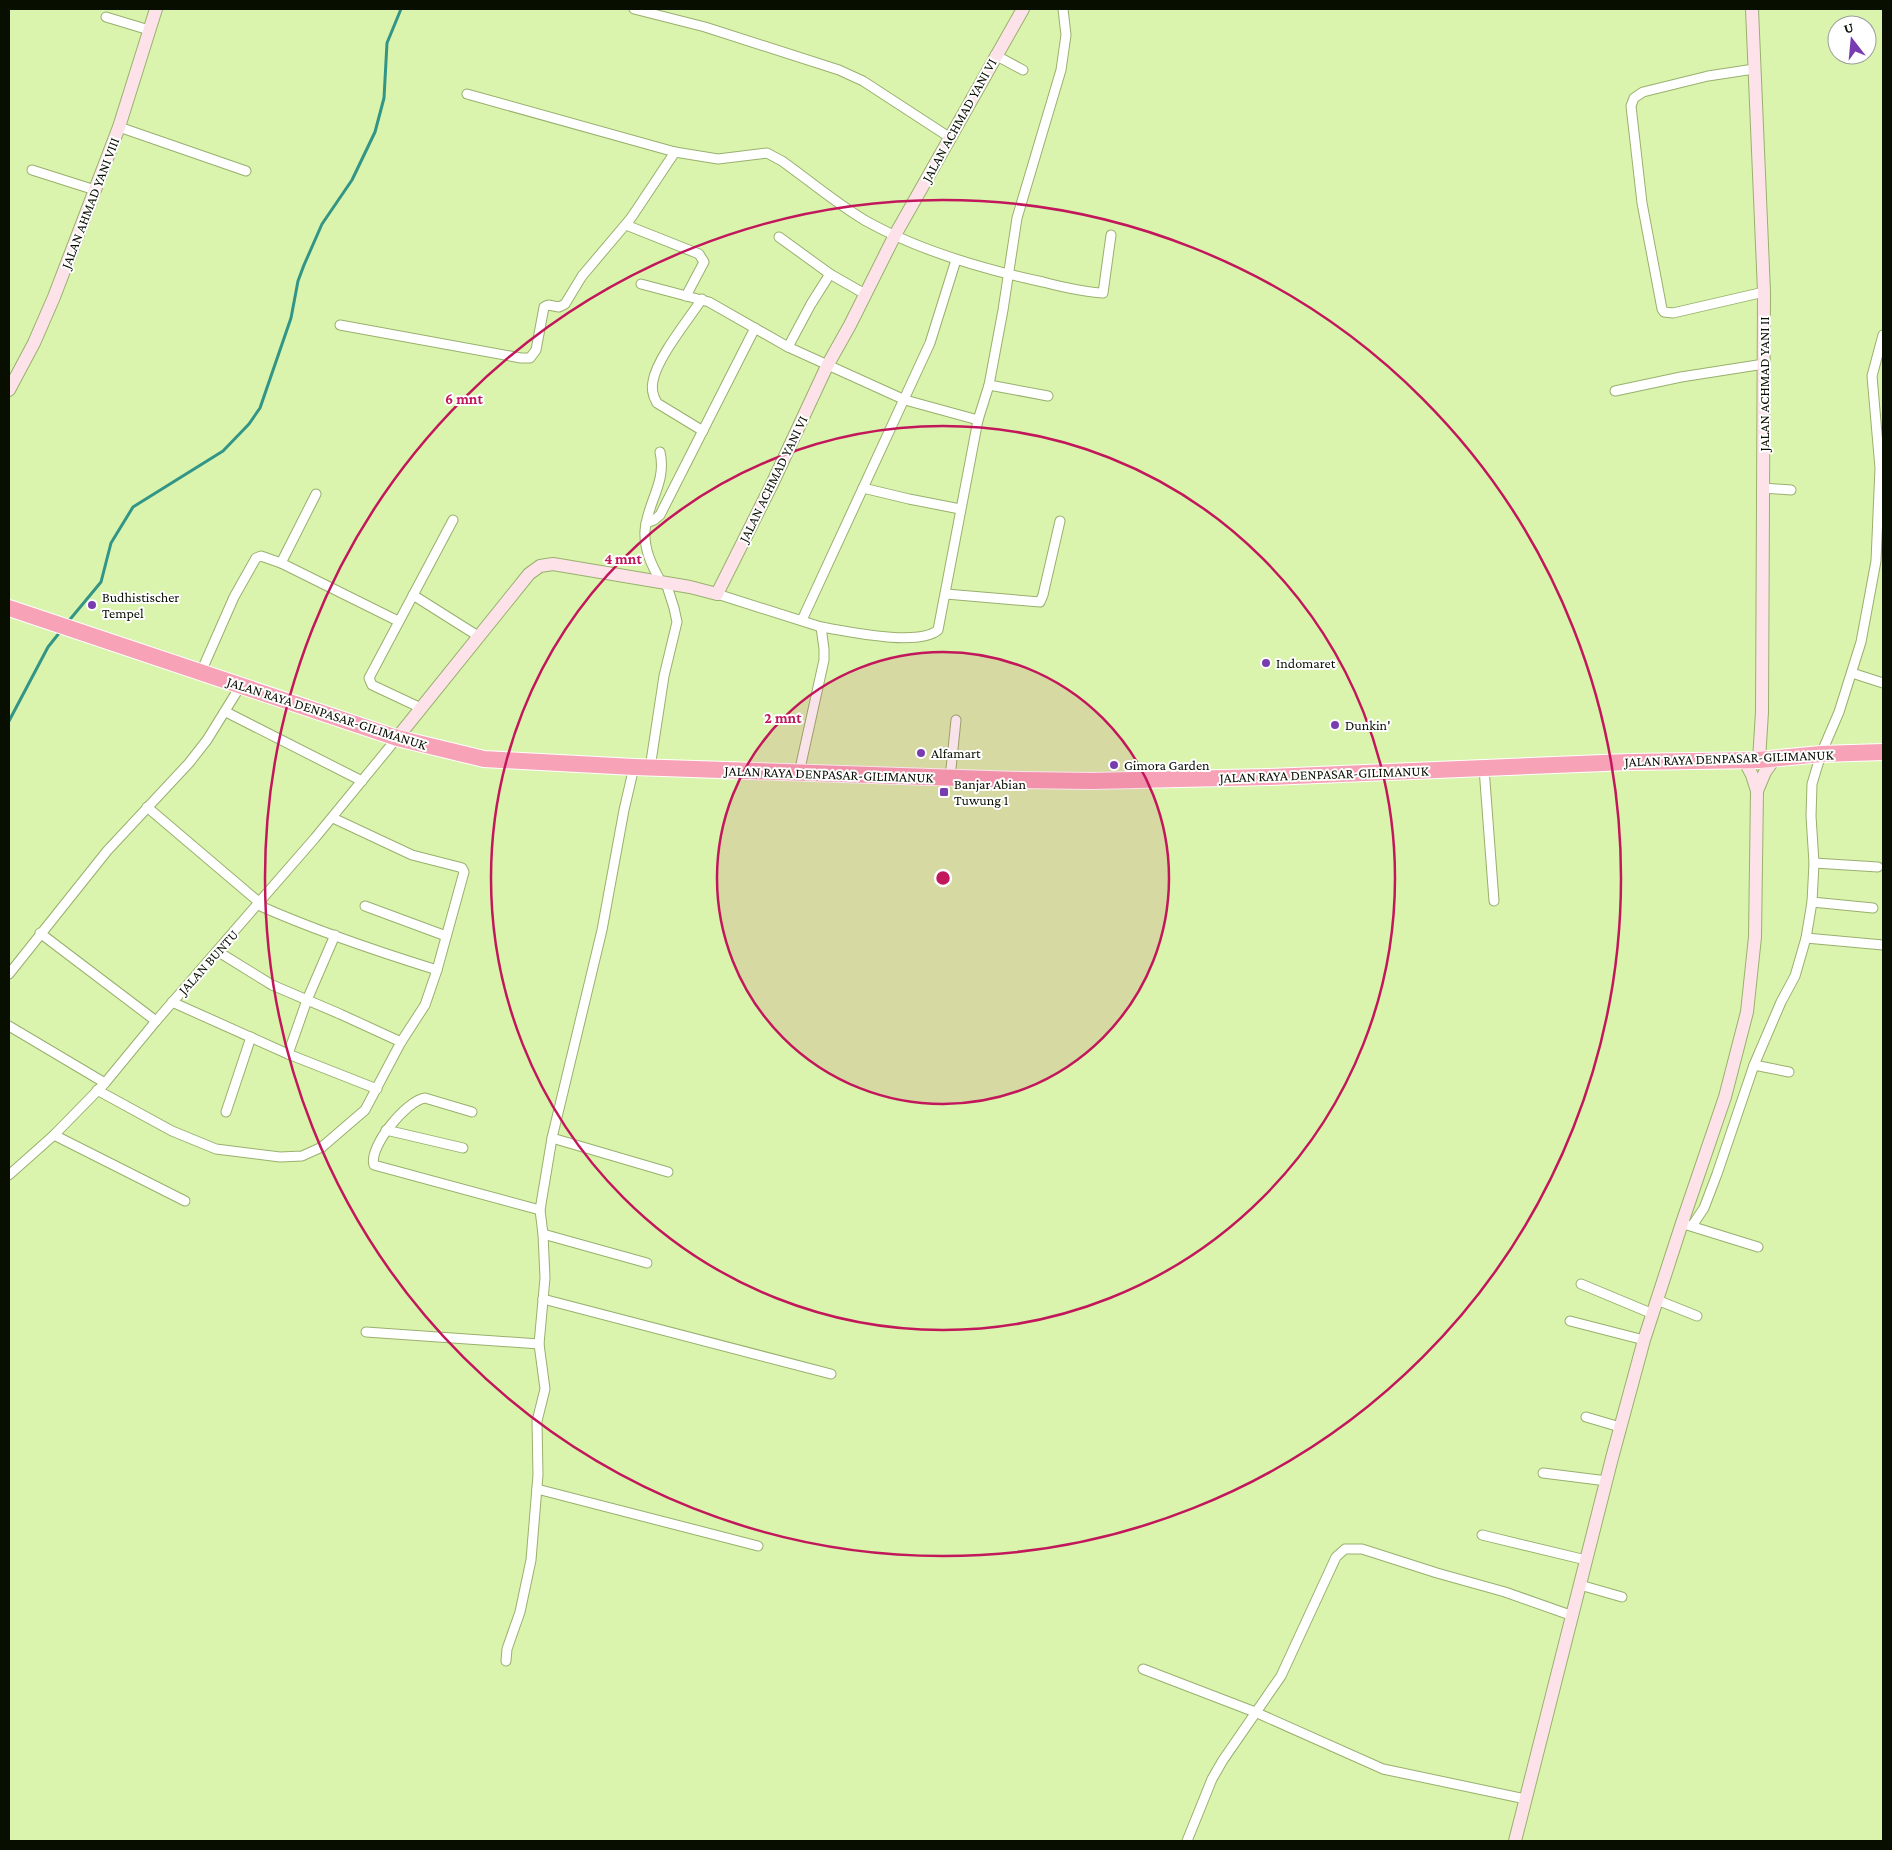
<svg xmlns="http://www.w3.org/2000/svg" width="1892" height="1850" viewBox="0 0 1892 1850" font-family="'Crimson Pro',serif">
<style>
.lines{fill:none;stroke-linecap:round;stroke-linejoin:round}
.stream{stroke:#329586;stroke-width:3}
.street-casing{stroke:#99b06d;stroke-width:11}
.secondary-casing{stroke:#99b06d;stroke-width:14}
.highway-casing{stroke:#fff;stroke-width:18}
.street{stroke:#fff;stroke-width:9}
.secondary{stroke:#fde3e9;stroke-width:12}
.highway{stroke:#f7a2b6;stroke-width:16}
.ring{fill:none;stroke:#c2185b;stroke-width:2.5}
.poi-dot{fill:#783cb1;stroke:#fff;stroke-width:2}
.labels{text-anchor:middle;stroke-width:4;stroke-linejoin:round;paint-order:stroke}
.street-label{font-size:14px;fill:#080f00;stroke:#fff}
.poi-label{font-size:14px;fill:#080f00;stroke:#fff;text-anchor:start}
.centre{fill:#c2185b;stroke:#fff;stroke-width:2.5}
.ring-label{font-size:15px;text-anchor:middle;font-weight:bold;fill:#c2185b;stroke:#fff;stroke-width:4;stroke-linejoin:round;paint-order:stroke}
</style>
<rect width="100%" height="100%" fill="#daf4ae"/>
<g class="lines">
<g class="stream">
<polyline points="67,623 101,582 111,543 133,507 223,451 249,424 260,408 291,318 298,281 304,265 322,224 352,180 375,132 384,98 387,43 401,9"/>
<polyline points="9,721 48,647 60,632"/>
</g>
<defs>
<g id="street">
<polyline points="634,9 705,27 839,70 863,81 949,137"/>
<polyline points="106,17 149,30"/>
<polyline points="995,55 1023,70"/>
<polyline points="1754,69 1708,76 1643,92 1634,98 1631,106 1642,203 1662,309 1664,312 1673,313 1764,292"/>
<path d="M 467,94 L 675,152 L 718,159 L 767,153 L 782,161 C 810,181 837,204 866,221 C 920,251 982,269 1043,282 C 1062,287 1083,292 1103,293 L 1111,235"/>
<polyline points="119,127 246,171"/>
<polyline points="32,170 95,190"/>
<polyline points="626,225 699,254 704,262 686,296"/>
<polyline points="779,237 830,274 865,294"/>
<polyline points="641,284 709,302 788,347 905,400 978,420"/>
<path d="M 702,299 C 688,320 657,358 653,381 C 651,389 653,396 657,403 L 703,431"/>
<polyline points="340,325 521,358 530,358 536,350 544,307 548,305 559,307 565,304 582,276 631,218 675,152"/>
<polyline points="788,347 811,304 830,274"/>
<polyline points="989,385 1048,396"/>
<polyline points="1615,391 1681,377 1764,364"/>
<path d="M 660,452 C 667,483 647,502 645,531 C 644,550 652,566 661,582"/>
<polyline points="863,488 909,499 960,509"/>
<polyline points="1762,488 1791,490"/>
<polyline points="646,523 654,520 660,515 755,328"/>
<polyline points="281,563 316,494"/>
<polyline points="717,594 821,627 824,649 824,660 799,773"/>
<polyline points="946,594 1040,602 1043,595 1060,521"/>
<polyline points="413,595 478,636"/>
<polyline points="802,620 930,343 956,260"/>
<path d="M 821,627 C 846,631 918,647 938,630 L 978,420 L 989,385 L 1003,310 L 1017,218 L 1061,70 L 1066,35 L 1063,9"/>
<polyline points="201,672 234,597 256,558 261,556 281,563 398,621"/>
<polyline points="1852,673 1883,683"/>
<polyline points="421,708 372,685 369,678 453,520"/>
<polyline points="226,712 362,781"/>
<polyline points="650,768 664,676 677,622 674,608 666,583"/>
<polyline points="1484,768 1494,901"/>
<polyline points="950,778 956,720"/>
<polyline points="147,807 260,903"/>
<polyline points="1814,863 1878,867"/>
<polyline points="1812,902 1873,908"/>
<path d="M 258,905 C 316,931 376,951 437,970"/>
<polyline points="365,906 446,936"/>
<polyline points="40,933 156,1021"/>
<polyline points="1806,938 1883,945"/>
<polyline points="217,951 272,985 340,1014 401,1042"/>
<polyline points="9,974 107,851 189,763 207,740 241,685"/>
<polyline points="172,1002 288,1054 377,1089"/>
<polyline points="9,1026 105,1083"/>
<polyline points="288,1054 307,1000 335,935"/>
<polyline points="1754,1065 1789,1072"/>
<polyline points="97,1090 172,1131 216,1149 280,1157 302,1156 322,1147 365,1110 401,1042 425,1005 437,970 464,872 462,868 459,867 412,855 333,818"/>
<polyline points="226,1112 251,1037"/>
<path d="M 472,1112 L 425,1098 C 407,1100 368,1147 374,1165 L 540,1210"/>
<polyline points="386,1130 463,1148"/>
<polyline points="54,1135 185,1201"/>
<polyline points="552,1138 668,1172"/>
<polyline points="9,1175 54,1135 105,1083 156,1021 315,838 397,738"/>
<polyline points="1687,1225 1758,1247"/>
<polyline points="1692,1226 1704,1208 1717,1174 1754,1065 1781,1002 1795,976 1806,938 1812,902 1814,863 1811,816 1812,784 1821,754 1839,712 1861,642 1876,561 1880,468 1872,376 1883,335"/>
<polyline points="543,1234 647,1263"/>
<polyline points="1581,1284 1653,1314"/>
<polyline points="543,1299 831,1374"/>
<polyline points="1657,1300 1697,1316"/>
<polyline points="1570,1321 1644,1340"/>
<polyline points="366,1332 539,1344"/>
<polyline points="1586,1417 1620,1427"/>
<polyline points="1543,1473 1607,1481"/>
<polyline points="537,1489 758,1546"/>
<polyline points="1482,1535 1586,1560"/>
<polyline points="1580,1585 1622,1597"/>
<polyline points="506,1661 507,1649 520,1612 531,1560 538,1475 537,1421 545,1389 539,1344 545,1278 543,1234 540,1210 552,1138 602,930 624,810 634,767"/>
<polyline points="1143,1669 1255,1712 1383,1769 1526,1799"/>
<polyline points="1187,1841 1212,1779 1223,1760 1281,1676 1336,1557 1345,1549 1362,1549 1437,1573 1505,1592 1573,1616"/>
</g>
<g id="secondary">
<polyline points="1752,9 1764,292 1762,712 1759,760"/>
<polyline points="9,390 34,343 54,297 119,127 156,9"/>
<polyline points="397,738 529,574 540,566 553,564 690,587 717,594 773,482 827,366 850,325 895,235 1023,9"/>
<polyline points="1757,791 1765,772 1775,758"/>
<polyline points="1515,1841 1612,1458 1644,1340 1682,1223 1725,1097 1747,1012 1755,937 1757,791 1752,775 1744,760"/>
</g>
<polyline id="highway" points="9,608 397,738 484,759 634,767 1020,780 1091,781 1269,777 1628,762 1759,760 1821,754 1883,752"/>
</defs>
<use href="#street" class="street-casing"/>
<use href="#secondary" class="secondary-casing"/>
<use href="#highway" class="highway-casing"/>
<use href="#street" class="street"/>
<use href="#secondary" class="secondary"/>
<use href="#highway" class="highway"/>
</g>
<circle cx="943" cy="878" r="226" fill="#c2185b" fill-opacity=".12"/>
<g class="ring">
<circle cx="943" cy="878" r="226"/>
<circle cx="943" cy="878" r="452"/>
<circle cx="943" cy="878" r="678"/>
</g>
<g class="poi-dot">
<circle cx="92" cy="605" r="5"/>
<circle cx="1266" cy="663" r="5"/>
<circle cx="1335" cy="725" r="5"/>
<circle cx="921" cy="753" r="5"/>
<circle cx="1114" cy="765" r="5"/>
<rect x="939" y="787" width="10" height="10" rx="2.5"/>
</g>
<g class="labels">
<g class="street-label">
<text transform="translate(959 120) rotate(-61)" y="5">JALAN ACHMAD YANI VI</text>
<text transform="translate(90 203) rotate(-69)" y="5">JALAN AHMAD YANI VIII</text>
<text transform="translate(1764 384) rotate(-90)" y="5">JALAN ACHMAD YANI II</text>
<text transform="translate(773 479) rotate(-64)" y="5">JALAN ACHMAD YANI VI</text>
<text transform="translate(327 713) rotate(18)" y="5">JALAN RAYA DENPASAR-GILIMANUK</text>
<text transform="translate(1729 758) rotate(-2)" y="5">JALAN RAYA DENPASAR-GILIMANUK</text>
<text transform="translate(829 774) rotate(2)" y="5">JALAN RAYA DENPASAR-GILIMANUK</text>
<text transform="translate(1324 774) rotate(-2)" y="5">JALAN RAYA DENPASAR-GILIMANUK</text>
<text transform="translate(208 962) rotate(-48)" y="5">JALAN BUNTU</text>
</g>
<g class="poi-label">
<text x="102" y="602">Budhistischer<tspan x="102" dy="16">Tempel</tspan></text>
<text x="1276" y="668">Indomaret</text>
<text x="1345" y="730">Dunkin'</text>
<text x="931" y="758">Alfamart</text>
<text x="1124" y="770">Gimora Garden</text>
<text x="954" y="789">Banjar Abian<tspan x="954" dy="16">Tuwung 1</tspan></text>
</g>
</g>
<circle cx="943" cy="878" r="8" class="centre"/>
<g class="ring-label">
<text x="464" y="404">6 mnt</text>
<text x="623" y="564">4 mnt</text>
<text x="783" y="723">2 mnt</text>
</g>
<rect width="1892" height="1850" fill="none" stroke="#080f00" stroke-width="20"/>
<g transform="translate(1852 40) rotate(344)"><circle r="24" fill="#ffffff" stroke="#9c9f99"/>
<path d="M0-4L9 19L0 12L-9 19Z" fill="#783cb1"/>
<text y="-8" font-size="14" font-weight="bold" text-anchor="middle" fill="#080f00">U</text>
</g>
</svg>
